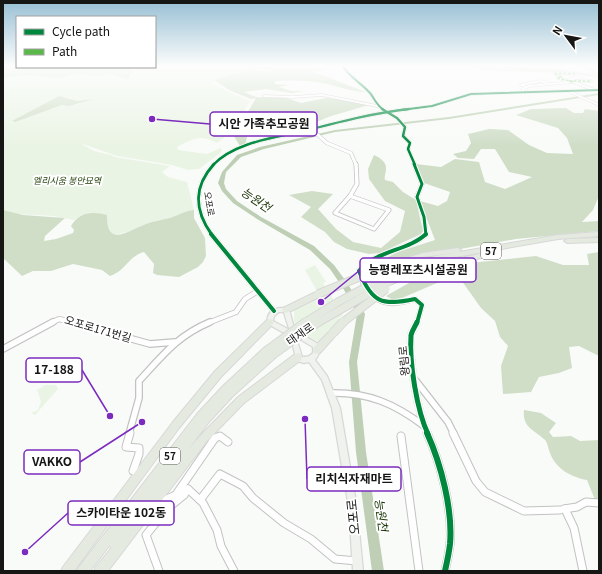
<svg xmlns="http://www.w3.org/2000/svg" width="602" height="574" viewBox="0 0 602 574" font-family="Georgia,'Noto Sans KR',serif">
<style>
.green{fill:#eaf4e4;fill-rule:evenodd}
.forest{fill:#d0dec8}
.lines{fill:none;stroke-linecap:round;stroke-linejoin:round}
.river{fill:#becfb5;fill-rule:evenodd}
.minor-far5-casing{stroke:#c1c3c1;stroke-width:3}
.minor-far4-casing{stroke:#c1c3c1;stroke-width:4}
.minor-far3-casing{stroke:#c1c3c1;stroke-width:5}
.minor-far2-casing{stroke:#c1c3c1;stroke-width:6}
.minor-far1-casing{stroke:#c1c3c1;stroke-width:8}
.minor-casing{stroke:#c1c3c1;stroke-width:9}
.major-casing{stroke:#d7d8d7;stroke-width:2.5}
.highway-casing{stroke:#d7d8d7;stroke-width:2}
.minor-far5{stroke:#fefefe;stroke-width:2}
.minor-far4{stroke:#fefefe;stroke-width:3}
.minor-far3{stroke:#fefefe;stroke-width:3.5}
.minor-far2{stroke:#fefefe;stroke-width:4.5}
.minor-far1{stroke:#fefefe;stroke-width:5.5}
.minor{stroke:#fefefe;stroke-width:7}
.major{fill:#eff2ed;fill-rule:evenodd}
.highway{fill:#e5eae1;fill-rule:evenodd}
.highway-bridge-far1-casing{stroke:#d7d8d7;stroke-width:9;stroke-linecap:butt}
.highway-bridge-casing{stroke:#d7d8d7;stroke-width:10;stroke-linecap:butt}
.highway-bridge-far1{stroke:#e5eae1;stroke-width:7}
.highway-bridge{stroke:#e5eae1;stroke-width:8}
.quiet{stroke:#58b947;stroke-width:1.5;stroke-dasharray:3 1.5;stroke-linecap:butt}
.cycleway-far5-casing{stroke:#fff;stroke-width:3}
.cycleway-far4-casing{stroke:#fff;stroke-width:4}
.cycleway-far3-casing{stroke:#fff;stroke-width:5}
.cycleway-far2-casing{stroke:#fff;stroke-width:6}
.cycleway-far1-casing{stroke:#fff;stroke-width:8}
.cycleway-casing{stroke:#fff;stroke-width:8}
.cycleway-far5{stroke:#00873e;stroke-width:2}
.cycleway-far4{stroke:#00873e;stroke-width:2.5}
.cycleway-far3{stroke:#00873e;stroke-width:3}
.cycleway-far2{stroke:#00873e;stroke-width:4}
.cycleway-far1{stroke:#00873e;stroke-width:5}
.cycleway{stroke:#00873e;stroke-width:6}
.labels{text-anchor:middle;stroke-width:4;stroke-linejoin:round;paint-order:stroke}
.far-park-label{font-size:9px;font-style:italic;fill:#1c3902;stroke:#fff}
.far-street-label{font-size:9px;fill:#161715;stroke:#fff}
.shield{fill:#fff;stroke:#5c5d5b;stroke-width:1}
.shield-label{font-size:10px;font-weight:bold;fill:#161715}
.street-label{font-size:11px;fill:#161715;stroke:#fff}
.water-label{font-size:12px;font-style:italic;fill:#183400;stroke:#fff}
.near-street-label{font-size:13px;fill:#161715;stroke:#fff}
.leader{fill:none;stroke:#7b2cbf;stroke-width:1.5}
.callout-dot{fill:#7b2cbf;stroke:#fff;stroke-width:1.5}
.callout{fill:#fff;stroke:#7b2cbf;stroke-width:1.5}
.callout-label{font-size:12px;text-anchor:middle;font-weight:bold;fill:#161715}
</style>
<rect width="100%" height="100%" fill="#f9fbf8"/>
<g class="green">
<path d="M 155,65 L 258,65 L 258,67 L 278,69 L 274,72 L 246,72 L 212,82 L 227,91 L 250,101 L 234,130 L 217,143 C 200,134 194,138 177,147 L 178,150 L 207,154 L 221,148 L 222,152 L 199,169 L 188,170 L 172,165 L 117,156 L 80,143 L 94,151 L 111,155 L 115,157 L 170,166 L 162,172 L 168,177 L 187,182 L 194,210 C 184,211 179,215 171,218 C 163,220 154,221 146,224 C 136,227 103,248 107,219 L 82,215 L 74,220 L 54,216 L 16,214 L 3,210 L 3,78 L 26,75 L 59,78 L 82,73 L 102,76 L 115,75 L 128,81 L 136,71 L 134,68 L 126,67 L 155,67 ZM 59,96 L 77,101 L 93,99 L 70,106 L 62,105 L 9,123 Z"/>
<polygon points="315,265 326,282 323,283 343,315 319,342 308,337 294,322 294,309 320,296 305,270"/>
<polygon points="45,385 56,385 58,389 35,415 31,413 38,410 41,401 37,390"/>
</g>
<g class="forest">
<polygon points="3,65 123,67 135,71 130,75 128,80 116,75 108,74 102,76 76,74 59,78 26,75 3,78"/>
<path d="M 258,65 C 281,65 305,63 327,70 L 311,71 L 366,92 C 352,92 338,86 323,83 C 307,80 292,80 276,81 L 274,84 L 289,85 L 279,87 L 291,91 L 303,91 L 292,93 L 266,89 L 244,92 L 256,97 L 287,98 L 301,103 L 326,98 L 342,99 L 369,105 L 331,116 L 309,125 C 297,120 284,113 271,118 L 271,121 L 291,125 L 296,130 L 280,135 C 270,128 259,128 248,133 L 245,145 L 240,146 L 232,133 L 242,122 L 256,98 L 251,99 L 229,90 L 214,80 C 224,77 247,69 256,70 C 264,71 271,75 277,70 L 258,67 Z"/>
<polygon points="469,65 539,66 590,74 596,77 570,73 482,70"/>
<polygon points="59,96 77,101 94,99 69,106 62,105 15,122 12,121"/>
<polygon points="566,108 574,113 583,113 585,109 599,111 599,196 593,210 582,222 599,221 599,231 516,239 455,250 435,251 372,269 372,265 398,252 435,240 420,201 438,206 447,201 450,192 424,183 416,164 441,167 455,159 479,162 485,182 505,189 532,177 509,172 495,149 481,149 474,159 458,158 453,154 466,151 471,143 468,134 489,129 508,130 529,145 547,153 573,154 567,138 558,128 516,115 531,109"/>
<path d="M 374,155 C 379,157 387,162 386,169 C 386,173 384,176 385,180 L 393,182 L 403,192 L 416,200 L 423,231 L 421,234 L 380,253 L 369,254 L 347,249 L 334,242 L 325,232 L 301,217 L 311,207 L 289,195 L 312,191 L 333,194 L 318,209 L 336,229 L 353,242 L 381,248 L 400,232 L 405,211 L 385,201 L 369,179 L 368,169 Z"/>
<path d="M 3,210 L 23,215 L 65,218 L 45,236 L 44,241 L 56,239 L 73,233 L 74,230 L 71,226 C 79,212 92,211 107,215 C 106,249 129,230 146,224 C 154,221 162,220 170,218 C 179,215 184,211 194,210 L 194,218 L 205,238 L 206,256 L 203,262 L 198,267 L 179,277 L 157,275 L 153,273 L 154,264 L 144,252 C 127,257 127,270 110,276 L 102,270 L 73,264 L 51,271 L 33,271 L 22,276 L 3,258 Z"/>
<polygon points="599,252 599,356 579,346 569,347 572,368 559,373 539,377 531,392 503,394 501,366 508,346 500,337 495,321 481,308 459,277 437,283 395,301 386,296 430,271 461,264 536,256 563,265 589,265 587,254"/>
<path d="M 524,410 L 541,413 L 556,423 L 549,432 L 553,437 L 571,436 L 580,441 L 599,440 L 599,499 L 595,500 L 587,480 C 571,477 556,469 550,453 C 548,449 548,442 544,439 C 534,430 522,427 524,410 Z"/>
</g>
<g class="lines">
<polygon class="river" points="599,93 599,95 449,119 335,132 264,149 241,157 226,172 224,183 226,189 237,201 261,217 314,246 334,265 348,284 365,314 357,362 366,452 384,571 372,571 356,452 349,362 357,314 343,288 330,269 310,250 257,219 233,203 222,191 218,183 222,172 237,155 260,147 291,140 335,130 449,117"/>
<defs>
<g id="minor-far5">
<path d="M 342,65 C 349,77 360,82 370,93 C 375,99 376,105 384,110"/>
<polyline points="566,80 582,77"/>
<polyline points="577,81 592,81"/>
<polyline points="571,82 558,78 561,77 554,73 575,74"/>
<polyline points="526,87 521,85 541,81 547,83"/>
<polyline points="523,91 523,89 529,86 573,82 592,89"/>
<polyline points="568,91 599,105"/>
<polyline points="264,96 293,97 322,95 377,106"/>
<polyline points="401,110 432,106 471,94 599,90"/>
</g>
<g id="minor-far4">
<polyline points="382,109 397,118 405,127 403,136 410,143 408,149 415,165"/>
<polyline points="311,129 327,143 351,153 356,165"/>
<path d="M 213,165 C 235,142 274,138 304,131 C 339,122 373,113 409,109"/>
</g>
<g id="minor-far3">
<polyline points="414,164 422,184 417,197 424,217 426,235"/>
<polygon points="350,196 389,210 374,229 335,213"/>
<polyline points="350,196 357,184 356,164"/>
<path d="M 212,235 C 194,210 193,187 214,164"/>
</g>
<g id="minor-far2">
<polyline points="211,234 274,311"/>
<path d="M 366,290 L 359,271 C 374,251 408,251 426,234"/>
<path d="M 373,296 C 386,307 400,303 415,299 L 422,305 L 417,323"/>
<polyline points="51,323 59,319 75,323"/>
<polyline points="208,323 236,312 245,299 258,291"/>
</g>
<g id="minor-far1">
<polyline points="71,322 150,344 175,342"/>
<path d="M 417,322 C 415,327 411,332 411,336 C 409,362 417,411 428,434"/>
<polyline points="3,349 53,322"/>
<polyline points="416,381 448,422 454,434"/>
<path d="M 331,393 C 368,392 395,404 424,426"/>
<path d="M 129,434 L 139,398 L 139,381 C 163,355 177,336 210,322"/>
</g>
<g id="minor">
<polyline points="130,433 126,447 139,448 139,454 133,471"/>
<path d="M 427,433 C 441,464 453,510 450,544 C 449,553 447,562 445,571"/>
<polyline points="453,433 476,481 485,492 524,511 560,510"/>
<polyline points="401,436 419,571"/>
<polyline points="177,493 215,438 220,436 228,442"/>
<polyline points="165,500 188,489 203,503 217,530 221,546 234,571"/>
<polyline points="200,500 220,474 243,486 253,498 284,523 311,539 335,559 357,561"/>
<polyline points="564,509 577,507 586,502 599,503"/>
<polyline points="565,509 574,528 583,571"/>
<polyline points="159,571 146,535 168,508 184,495 188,489"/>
</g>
<path id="major" d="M 279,308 L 288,308 C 291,313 291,319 293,324 C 297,334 309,338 318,344 C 321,350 319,355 315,360 L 327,376 L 340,408 L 357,508 L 363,571 L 353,571 L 349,508 L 332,408 L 322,380 L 309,362 L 304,363 L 297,361 L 292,343 L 284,333 L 268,324 C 266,315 271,310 279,308 ZM 279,312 L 284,312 C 285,316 286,319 287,322 C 290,336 302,340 313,347 L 313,353 C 309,357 307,357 302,357 L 297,340 L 288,329 L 273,321 L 274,316 Z"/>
<g id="highway">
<polygon points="582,65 586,65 599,75 599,78"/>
<polygon points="599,232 599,236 558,239 444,259 445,261 440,264 482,253 485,255 484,257 432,271 429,269 387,286 385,285 384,283 385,281 434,262 383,281 380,278 381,276 435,256 454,253 423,257 379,271 376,269 377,267 423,253 458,248 461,250 459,252 558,235"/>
<polygon points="599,238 599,242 567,243 564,241 567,239"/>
<polygon points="318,291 321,292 322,294 321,296 289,312 286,313 283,312 282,310 283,308"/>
<polygon points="270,319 273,320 274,322 273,324 221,377 179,428 74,571 61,571 63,567 173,422 215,371 267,320"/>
<polygon points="333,330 336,331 337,333 336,335 320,353 317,354 314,353 313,350 314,347 330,331"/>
<polygon points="268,346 271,347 272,350 271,352 275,352 276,355 275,358 233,396 209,422 187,451 201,435 238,397 295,354 298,353 301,354 302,357 301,360 244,403 207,441 108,571 94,571 96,567 112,547 109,546 90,571 77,571 79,567 197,414 223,386 265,347"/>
</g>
</defs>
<use href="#minor-far5" class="minor-far5-casing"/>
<use href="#minor-far4" class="minor-far4-casing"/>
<use href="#minor-far3" class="minor-far3-casing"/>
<use href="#minor-far2" class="minor-far2-casing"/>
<use href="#minor-far1" class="minor-far1-casing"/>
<use href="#minor" class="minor-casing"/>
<use href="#major" class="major-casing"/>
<use href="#highway" class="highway-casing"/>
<use href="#minor-far5" class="minor-far5"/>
<use href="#minor-far4" class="minor-far4"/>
<use href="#minor-far3" class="minor-far3"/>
<use href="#minor-far2" class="minor-far2"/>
<use href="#minor-far1" class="minor-far1"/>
<use href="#minor" class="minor"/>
<use href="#major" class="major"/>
<use href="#highway" class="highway"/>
<defs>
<g id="highway-bridge-far1">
<polyline points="318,294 379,269"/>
<polyline points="304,323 338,302 383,278"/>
<polyline points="317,323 387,283"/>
<polyline points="342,323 386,289"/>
</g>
<g id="highway-bridge">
<polyline points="333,333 343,322"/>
<polyline points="268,350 306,322"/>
<polyline points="272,355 318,322"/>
</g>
</defs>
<use href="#highway-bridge-far1" class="highway-bridge-far1-casing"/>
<use href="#highway-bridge" class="highway-bridge-casing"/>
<use href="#highway-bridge-far1" class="highway-bridge-far1"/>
<use href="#highway-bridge" class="highway-bridge"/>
<g class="quiet">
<polyline points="569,81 592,81"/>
<polyline points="573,82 558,78 561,77 554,73 575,74"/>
</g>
<defs>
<g id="cycleway-far5">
<path d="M 342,65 C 349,77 360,82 370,93 C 375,99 376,105 384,110"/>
<polyline points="401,110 432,106 471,94 599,90"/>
</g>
<g id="cycleway-far4">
<polyline points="382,109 397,118 405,127 403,136 410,143 408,149 415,165"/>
<path d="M 213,165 C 235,142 274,138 304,131 C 339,122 373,113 409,109"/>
</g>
<g id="cycleway-far3">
<polyline points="414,164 422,184 417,197 424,217 426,235"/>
<path d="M 212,235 C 194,210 193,187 214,164"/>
</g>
<g id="cycleway-far2">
<polyline points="211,234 274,311"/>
<path d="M 417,323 L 422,305 L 415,299 C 382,306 372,303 359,271 C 374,251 408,251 426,234"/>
</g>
<path id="cycleway-far1" d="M 417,322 C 415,327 411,332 411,336 C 409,362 417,411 428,434"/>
<path id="cycleway" d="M 427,433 C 441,464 453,510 450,544 C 449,553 447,562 445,571"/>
</defs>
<use href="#cycleway-far5" class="cycleway-far5-casing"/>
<use href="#cycleway-far4" class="cycleway-far4-casing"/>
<use href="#cycleway-far3" class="cycleway-far3-casing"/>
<use href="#cycleway-far2" class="cycleway-far2-casing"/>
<use href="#cycleway-far1" class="cycleway-far1-casing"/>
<use href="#cycleway" class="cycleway-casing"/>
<use href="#cycleway-far5" class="cycleway-far5"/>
<use href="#cycleway-far4" class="cycleway-far4"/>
<use href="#cycleway-far3" class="cycleway-far3"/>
<use href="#cycleway-far2" class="cycleway-far2"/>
<use href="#cycleway-far1" class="cycleway-far1"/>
<use href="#cycleway" class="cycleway"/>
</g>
<linearGradient id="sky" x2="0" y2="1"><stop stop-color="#97bfd4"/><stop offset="0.45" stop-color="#fcfdfc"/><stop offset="1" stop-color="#fcfdfc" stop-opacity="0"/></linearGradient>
<rect width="602" height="146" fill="url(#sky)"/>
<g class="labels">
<g class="far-park-label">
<text x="67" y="184">엘리시움 봉안묘역</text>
</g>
<g class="far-street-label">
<text transform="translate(209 204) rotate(80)" y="3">오포로</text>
</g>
<g class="shield">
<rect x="481" y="243" width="20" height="16" rx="3"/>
<rect x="160" y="448" width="20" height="16" rx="3"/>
</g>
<g class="shield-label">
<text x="491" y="255">57</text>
<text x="170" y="460">57</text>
</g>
<g class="street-label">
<text transform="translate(98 329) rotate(16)" y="4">오포로171번길</text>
<text transform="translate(300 334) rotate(-35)" y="4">태재로</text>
<text transform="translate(404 361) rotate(-95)" y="4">왕림로</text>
</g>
<g class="water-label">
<text transform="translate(256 200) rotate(34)" y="4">능원천</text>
<text transform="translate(381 515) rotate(82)" y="4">능원천</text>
</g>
<g class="near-street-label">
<text transform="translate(353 517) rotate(-96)" y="5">오포로</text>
</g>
</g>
<path class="leader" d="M152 119L210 124M321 302L360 270M110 416L82 370M142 422L80 462M305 419L307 479M25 552L68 513"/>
<g class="callout-dot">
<circle cx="152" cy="119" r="4"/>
<circle cx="321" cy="302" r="4"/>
<circle cx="110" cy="416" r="4"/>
<circle cx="142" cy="422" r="4"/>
<circle cx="305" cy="419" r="4"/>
<circle cx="25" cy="552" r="4"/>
</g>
<g class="callout">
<rect x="210" y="112" width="107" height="24" rx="4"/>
<rect x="360" y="258" width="116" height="24" rx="4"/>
<rect x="26" y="358" width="56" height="24" rx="4"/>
<rect x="24" y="450" width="56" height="24" rx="4"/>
<rect x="307" y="467" width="94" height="24" rx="4"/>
<rect x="68" y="501" width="106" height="24" rx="4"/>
</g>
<g class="callout-label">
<text x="264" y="128">시안 가족추모공원</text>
<text x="418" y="274">능평레포츠시설공원</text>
<text x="54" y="374">17-188</text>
<text x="52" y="466">VAKKO</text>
<text x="354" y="483">리치식자재마트</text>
<text x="121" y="517">스카이타운 102동</text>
</g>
<rect width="602" height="574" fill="none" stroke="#161715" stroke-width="8"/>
<rect x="16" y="16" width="140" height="52" fill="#ffffff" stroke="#a2a2a1"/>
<rect x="24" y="29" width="20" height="6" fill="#00873e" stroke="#a2a2a1"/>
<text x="52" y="36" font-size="12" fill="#161715">Cycle path</text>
<rect x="24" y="49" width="20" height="6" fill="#58b947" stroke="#a2a2a1"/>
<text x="52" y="56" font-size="12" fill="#161715">Path</text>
<g transform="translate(566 36) rotate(302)" stroke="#ffffff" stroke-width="3" paint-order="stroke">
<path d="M0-3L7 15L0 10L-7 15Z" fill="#161715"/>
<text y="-6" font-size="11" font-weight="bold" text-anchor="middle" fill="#161715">N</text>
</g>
</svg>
